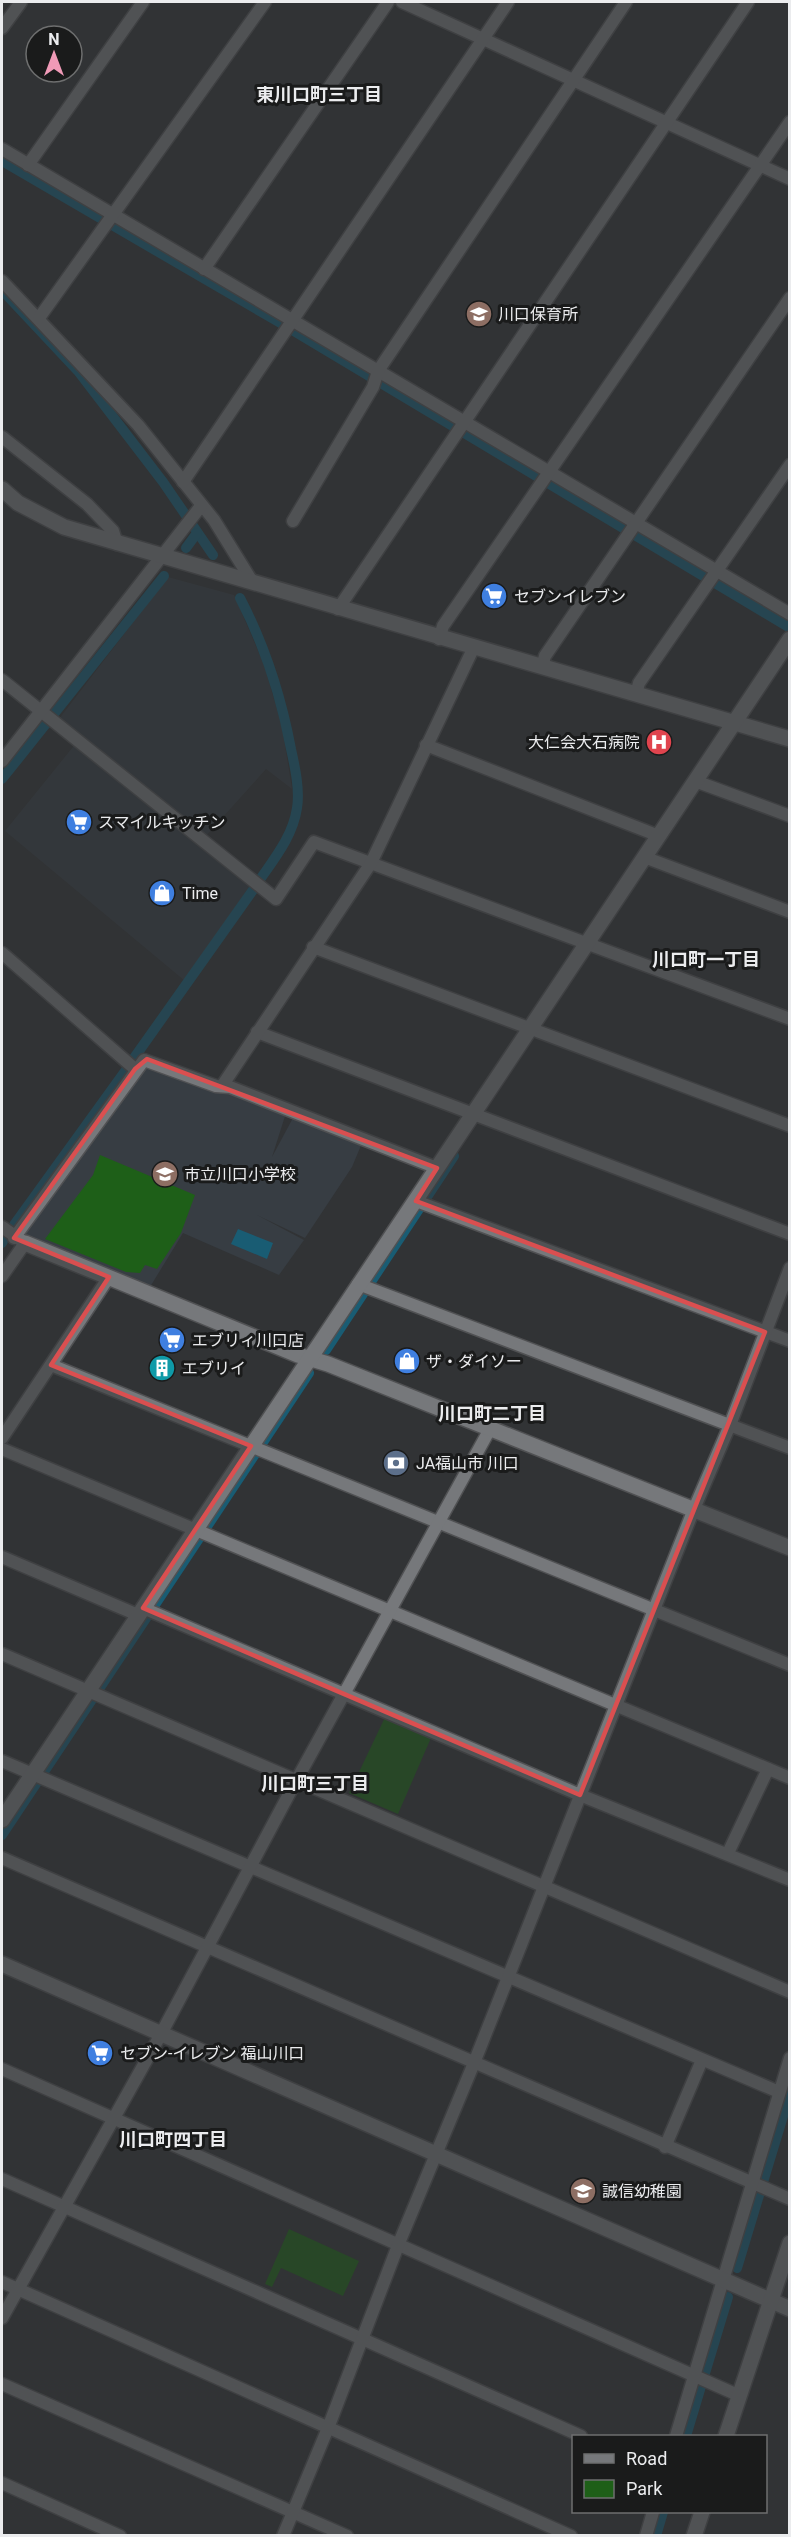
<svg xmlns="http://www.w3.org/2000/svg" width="791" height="2537" viewBox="0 0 791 2537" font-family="Roboto,'Noto Sans JP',sans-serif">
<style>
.built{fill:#373d43}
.green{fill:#1e5f18}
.water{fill:#195c73}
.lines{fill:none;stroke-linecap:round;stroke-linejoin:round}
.canal{stroke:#195c73;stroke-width:10}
.street-casing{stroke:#505153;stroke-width:15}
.secondary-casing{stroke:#505153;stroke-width:18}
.street{stroke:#76787b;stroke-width:12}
.secondary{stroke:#76787b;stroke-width:15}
.marked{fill:none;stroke:#da4f50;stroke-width:4.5;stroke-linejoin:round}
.labels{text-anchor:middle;stroke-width:6;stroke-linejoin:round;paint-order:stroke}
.poi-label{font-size:16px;fill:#ebecee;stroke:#1a1b1b;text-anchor:start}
.neighbourhood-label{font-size:18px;font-weight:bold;fill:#ebecee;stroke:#1a1b1b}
</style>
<rect width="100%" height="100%" fill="#313335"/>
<g class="built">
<polygon points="168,577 234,595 264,665 282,727 292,789 266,769 205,837 255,878 185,981 5,831 81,737 59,719"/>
<polygon points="146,1065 286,1113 272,1157 294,1116 362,1143 352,1167 305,1238 257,1215 304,1240 279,1275 183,1233 150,1287 27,1236 27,1231"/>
</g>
<g class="green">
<polygon points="100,1155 195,1195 181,1233 157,1269 145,1265 140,1273 126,1272 45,1239 93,1175"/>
<polygon points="388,1711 434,1731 398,1814 349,1793"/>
<polygon points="289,2229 359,2261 343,2296 281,2268 272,2287 265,2284"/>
</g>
<polygon class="water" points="238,1229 273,1243 267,1259 231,1244"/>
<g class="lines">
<g class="canal">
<polyline points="2,161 277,321 790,628"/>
<polyline points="2,290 78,371 163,482 213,555"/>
<polyline points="186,548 197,533"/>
<path d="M 240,598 C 265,646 281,696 291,749 C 295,767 300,790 297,808 C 293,836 274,859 259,881"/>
<polyline points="2,779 164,576"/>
<polyline points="134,1058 253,890"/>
<polyline points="14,1225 126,1070"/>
<polyline points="2,1243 3,1241"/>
<polyline points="326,1350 454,1156"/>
<polyline points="2,1835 309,1373"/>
<polyline points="737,2268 790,2093"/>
<polyline points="686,2436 728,2297"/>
<polyline points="656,2536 663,2512"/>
</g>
<defs>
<g id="street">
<polyline points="402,2 790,179"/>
<polyline points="2,28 21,2"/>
<polyline points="2,149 790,614"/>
<polyline points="28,165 143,2"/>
<polyline points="204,269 388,2"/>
<polyline points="2,281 138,425 214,520 253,583"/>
<polyline points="39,318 265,2"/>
<polyline points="2,437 87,504 113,531 117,544"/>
<polyline points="183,482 508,2"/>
<polyline points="293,521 373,387 378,371 626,2"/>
<polyline points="338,609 748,2"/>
<polyline points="439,639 443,626 790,122"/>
<polyline points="542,667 545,656 790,298"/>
<polyline points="2,680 276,899 314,842 790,1019"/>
<polyline points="636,694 639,683 790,465"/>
<polyline points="426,745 659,836"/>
<polyline points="2,761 201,506"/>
<polyline points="695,781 790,816"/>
<polyline points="644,857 790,912"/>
<polyline points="313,947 790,1126"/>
<polyline points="2,953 135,1069"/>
<polyline points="257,1032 790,1234"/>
<polyline points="222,1086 371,863 473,649"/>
<polyline points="416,1201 790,1341"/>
<polyline points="2,1227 25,1243 2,1276"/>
<polyline points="14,1238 144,1060 216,1086 230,1087 437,1168"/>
<polyline points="358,1284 790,1448"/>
<polyline points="51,1365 790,1665"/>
<polyline points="2,1438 109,1277"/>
<polyline points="2,1449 790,1778"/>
<polyline points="2,1557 138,1615"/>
<polyline points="143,1608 580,1795 790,1880"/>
<polyline points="2,1654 790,1992"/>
<polyline points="2,1761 779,2092"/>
<polyline points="728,1853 768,1769"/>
<polyline points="2,1858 790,2199"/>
<polyline points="2,2069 740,2396"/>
<polyline points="665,2147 702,2060"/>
<polyline points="2,2179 581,2436"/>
<polyline points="2,2282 571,2536"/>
<polyline points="2,2318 161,2034 296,1781 490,1429"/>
<polyline points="2,2384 347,2536"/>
<polyline points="676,2436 790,2058"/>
<polyline points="2,2483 120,2536"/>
<polyline points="283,2536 328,2428 399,2243 474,2063 694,1509 730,1425 790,1268"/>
<polyline points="646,2536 653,2512"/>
</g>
<g id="secondary">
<polyline points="2,489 18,503 64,527 790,739"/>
<polyline points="25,1243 298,1355 328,1364 790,1548"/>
<polyline points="2,1820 790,639"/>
<polyline points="2,1964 790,2309"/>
<polyline points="726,2436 790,2243"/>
<polyline points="694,2536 702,2512"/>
</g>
</defs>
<use href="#street" class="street-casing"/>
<use href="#secondary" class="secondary-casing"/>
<use href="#street" class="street"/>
<use href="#secondary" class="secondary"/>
</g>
<path d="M0 0H791V2537H0ZM 147,1059 L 437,1168 L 416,1201 L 765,1332 L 580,1795 L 143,1608 L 251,1446 L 51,1365 L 109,1277 L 14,1238 L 135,1069 Z" fill="#313335" fill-opacity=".55" fill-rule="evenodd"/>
<path class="marked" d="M 147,1059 L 437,1168 L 416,1201 L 765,1332 L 580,1795 L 143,1608 L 251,1446 L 51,1365 L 109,1277 L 14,1238 L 135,1069 Z"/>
<defs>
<symbol id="school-disc" viewBox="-11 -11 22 22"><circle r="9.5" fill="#8d6e63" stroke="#1a1b1b"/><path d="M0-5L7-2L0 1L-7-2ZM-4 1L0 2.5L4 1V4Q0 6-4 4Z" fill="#fff"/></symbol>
<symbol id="supermarket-disc" viewBox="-11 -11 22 22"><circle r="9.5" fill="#3f7fe0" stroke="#1a1b1b"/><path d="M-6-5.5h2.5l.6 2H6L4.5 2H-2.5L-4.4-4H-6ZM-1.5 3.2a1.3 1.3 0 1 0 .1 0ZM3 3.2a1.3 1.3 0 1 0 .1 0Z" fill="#fff"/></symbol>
<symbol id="hospital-disc" viewBox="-11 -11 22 22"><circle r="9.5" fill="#e0444e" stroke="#1a1b1b"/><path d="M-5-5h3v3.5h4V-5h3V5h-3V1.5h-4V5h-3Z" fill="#fff"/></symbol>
<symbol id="shop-disc" viewBox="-11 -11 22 22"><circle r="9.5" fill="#3f7fe0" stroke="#1a1b1b"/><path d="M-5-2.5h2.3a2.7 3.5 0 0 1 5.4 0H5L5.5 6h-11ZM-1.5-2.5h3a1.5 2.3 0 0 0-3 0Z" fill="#fff"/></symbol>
<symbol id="building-disc" viewBox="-11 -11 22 22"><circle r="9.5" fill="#0f9aa8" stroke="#1a1b1b"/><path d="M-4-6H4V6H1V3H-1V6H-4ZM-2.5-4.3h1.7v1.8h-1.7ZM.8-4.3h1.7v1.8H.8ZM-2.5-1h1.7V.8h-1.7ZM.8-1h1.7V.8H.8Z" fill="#fff"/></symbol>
<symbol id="bank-disc" viewBox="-11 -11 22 22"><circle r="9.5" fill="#5c6f8a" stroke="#1a1b1b"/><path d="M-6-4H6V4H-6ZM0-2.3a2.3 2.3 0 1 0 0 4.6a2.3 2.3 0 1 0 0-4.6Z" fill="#fff"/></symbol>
</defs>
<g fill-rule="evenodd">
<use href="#school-disc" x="464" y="299" width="30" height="30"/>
<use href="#supermarket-disc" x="479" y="581" width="30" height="30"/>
<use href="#hospital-disc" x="644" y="727" width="30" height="30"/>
<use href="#supermarket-disc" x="64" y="807" width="30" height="30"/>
<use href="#shop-disc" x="147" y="878" width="30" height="30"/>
<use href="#school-disc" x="150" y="1159" width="30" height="30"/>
<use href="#supermarket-disc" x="157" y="1325" width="30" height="30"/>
<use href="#shop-disc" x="392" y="1346" width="30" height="30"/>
<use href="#building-disc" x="147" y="1353" width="30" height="30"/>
<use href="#bank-disc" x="381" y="1448" width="30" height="30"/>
<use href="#supermarket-disc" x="85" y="2038" width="30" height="30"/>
<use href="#school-disc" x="568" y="2176" width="30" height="30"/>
</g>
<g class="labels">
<g class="poi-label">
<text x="498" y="320">川口保育所</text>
<text x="514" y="602">セブンイレブン</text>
<text x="640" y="748" text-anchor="end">大仁会大石病院</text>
<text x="98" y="828">スマイルキッチン</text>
<text x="182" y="899">Time</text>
<text x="184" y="1180">市立川口小学校</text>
<text x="192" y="1346">エブリィ川口店</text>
<text x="426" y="1367">ザ・ダイソー</text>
<text x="182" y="1374">エブリイ</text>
<text x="416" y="1469">JA福山市 川口</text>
<text x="120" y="2059">セブン-イレブン 福山川口</text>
<text x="602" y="2197">誠信幼稚園</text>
</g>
<g class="neighbourhood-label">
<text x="319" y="101">東川口町三丁目</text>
<text x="706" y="966">川口町一丁目</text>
<text x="492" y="1420">川口町二丁目</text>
<text x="315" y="1790">川口町三丁目</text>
<text x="173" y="2146">川口町四丁目</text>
</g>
</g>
<rect width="791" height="2537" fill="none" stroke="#ebecee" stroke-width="6"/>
<rect x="572" y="2435" width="195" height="78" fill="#1a1b1b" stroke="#6e6f6f" stroke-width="1.5"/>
<rect x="584" y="2454" width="30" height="9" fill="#76787b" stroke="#6e6f6f" stroke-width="1.5"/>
<text x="626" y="2465" font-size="18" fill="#ebecee">Road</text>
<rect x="584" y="2480" width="30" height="18" fill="#1e5f18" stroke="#6e6f6f" stroke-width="1.5"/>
<text x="626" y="2495" font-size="18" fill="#ebecee">Park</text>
<g transform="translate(54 54)"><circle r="28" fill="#1a1b1b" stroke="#6e6f6f" stroke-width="1.5"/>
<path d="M0-4.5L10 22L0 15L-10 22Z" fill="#f09ab7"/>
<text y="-9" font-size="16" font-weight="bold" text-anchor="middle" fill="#ebecee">N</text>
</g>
</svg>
